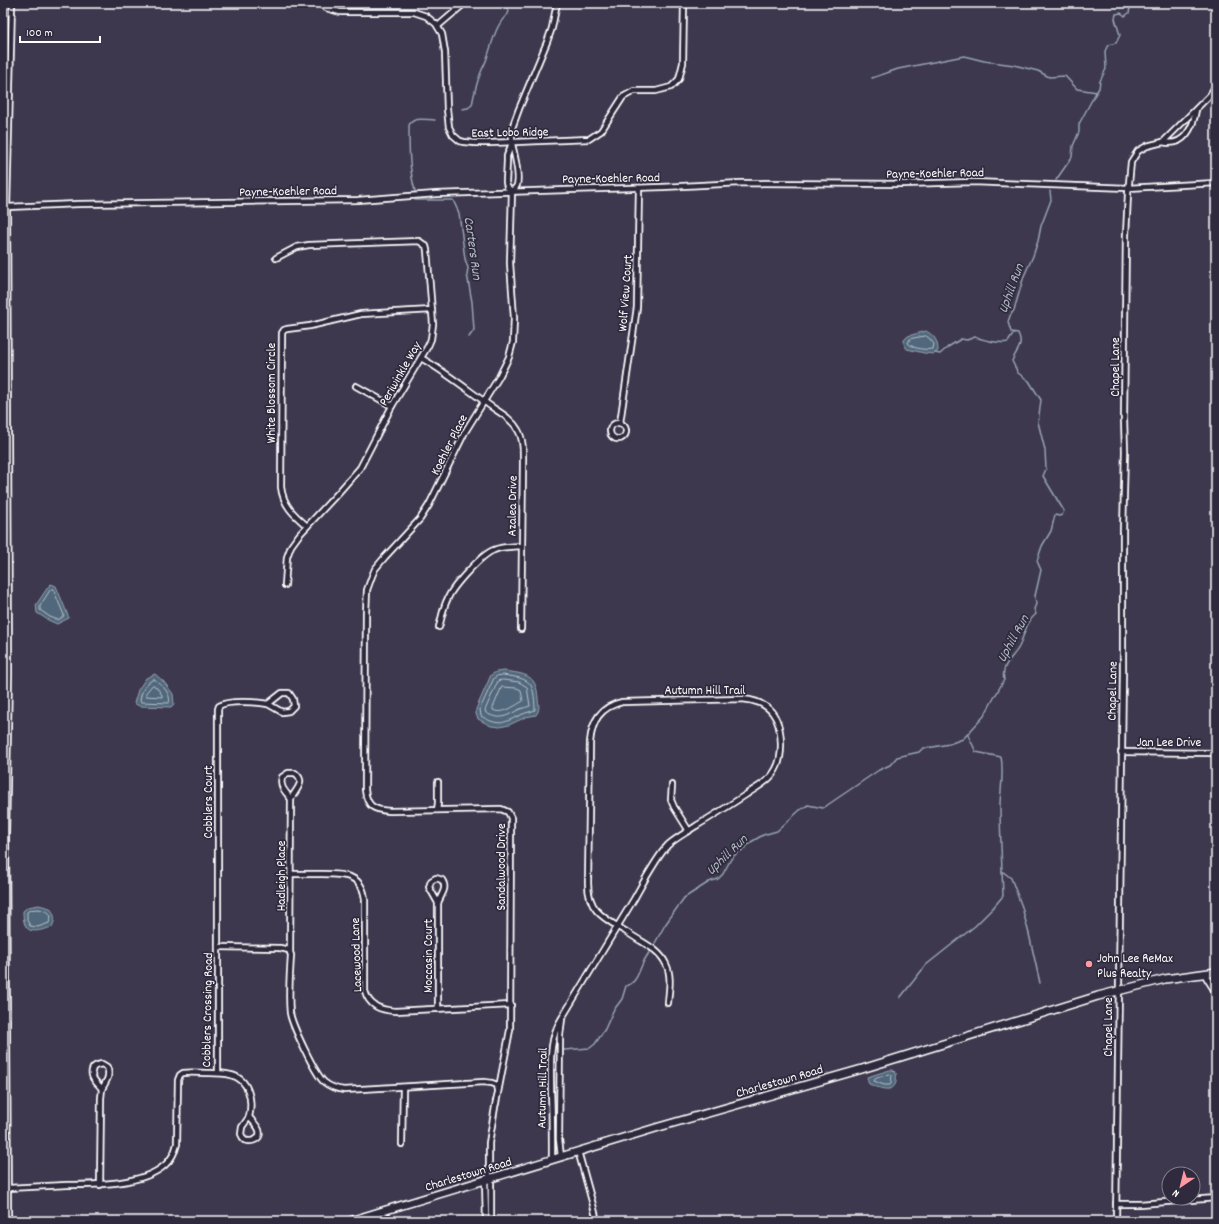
<svg xmlns="http://www.w3.org/2000/svg" width="1219" height="1224" viewBox="0 0 1219 1224" font-family="Dekko,sans-serif">
<style>
.water{fill:#51677c;stroke:#97a4b0}
.lines{fill:none;stroke-linecap:round;stroke-linejoin:round}
.shore{stroke:#b9c2cb;stroke-width:1}
.stream{stroke:#97a4b0;stroke-width:1.5}
.street-casing{stroke:#fff;stroke-width:8}
.primary-casing{stroke:#fff;stroke-width:10}
.street{stroke:#2f2a3d;stroke-width:4.5}
.primary{stroke:#2f2a3d;stroke-width:7}
.poi-dot{fill:#ff9aa2;stroke:#2f2a3d;stroke-width:1.5}
.labels{text-anchor:middle;stroke-width:3.5;stroke-linejoin:round;paint-order:stroke}
.street-label{font-size:13px;fill:#fff;stroke:#2f2a3d}
.poi-label{font-size:13px;fill:#fff;stroke:#2f2a3d;text-anchor:start}
.water-label{font-size:14px;font-style:italic;fill:#b1bbc4;stroke:#2f2a3d}
</style>
<rect width="100%" height="100%" fill="#3e384e"/>
<filter id="ink" filterUnits="userSpaceOnUse"><feTurbulence type="fractalNoise" baseFrequency=".025" numOctaves="2"/><feDisplacementMap in="SourceGraphic" scale="8" xChannelSelector="R" yChannelSelector="G"/><feConvolveMatrix kernelMatrix="1 2 1 2 8 2 1 2 1" color-interpolation-filters="sRGB"/></filter>
<g filter="url(#ink)">
<g class="water">
<path d="M 926,331 C 935,336 938,341 938,351 L 934,354 L 924,353 L 907,349 L 904,344 L 904,340 L 908,336 Z"/>
<polygon points="51,584 56,586 69,618 57,624 48,620 37,613 36,605 48,587"/>
<path d="M 504,671 C 525,674 537,674 538,699 C 539,705 540,710 536,715 L 526,717 L 509,725 L 500,727 L 491,726 L 478,719 L 476,714 L 476,709 L 491,675 L 496,672 Z"/>
<polygon points="155,674 164,682 173,694 174,704 171,707 139,706 134,703 138,690 146,678"/>
<path d="M 39,905 L 50,908 C 55,915 56,919 52,927 C 33,933 23,935 23,911 L 28,907 Z"/>
<path d="M 890,1070 L 893,1070 L 896,1073 C 899,1095 883,1090 869,1084 L 867,1077 Z"/>
</g>
<g class="lines">
<g class="shore">
<path d="M 926,336 L 929,338 L 934,344 L 933,349 C 925,350 913,349 908,343 L 910,339 Z"/>
<polygon points="53,589 64,615 63,617 58,620 50,617 40,610 40,606 50,590"/>
<path d="M 503,675 C 531,679 534,681 535,710 C 531,712 527,712 523,714 C 504,722 501,728 481,716 L 480,709 L 494,678 L 497,676 Z"/>
<path d="M 154,679 C 161,684 172,694 169,703 L 141,702 L 140,701 C 141,692 145,683 154,679 Z"/>
<path d="M 503,680 L 519,682 L 527,687 L 530,706 C 527,707 524,708 520,709 C 506,716 501,721 486,713 L 485,710 L 498,681 Z"/>
<polygon points="153,685 157,688 162,695 162,697 146,696 146,693"/>
<path d="M 502,687 L 517,688 L 521,690 L 523,701 C 514,706 503,715 493,710 L 493,708 Z"/>
<polygon points="39,909 48,912 51,916 49,923 38,927 30,926 27,920 27,912 30,910"/>
<polygon points="890,1074 892,1075 891,1084 890,1085 884,1085 874,1081 875,1079"/>
</g>
<g class="stream">
<polyline points="872,78 898,69 964,56 984,61 1014,65 1038,71 1049,77 1065,76 1077,89 1097,92"/>
<path d="M 462,109 L 468,108 L 472,105 C 474,94 477,82 481,72 C 483,67 486,62 487,58 C 493,42 495,25 508,14 L 509,11 L 504,3"/>
<polyline points="1056,180 1072,157 1073,146 1079,132 1079,124 1094,96 1099,88 1100,81 1106,69 1105,51 1108,45 1116,43 1120,35 1115,19 1116,14 1121,13 1125,16 1129,13 1130,8 1128,3"/>
<path d="M 415,191 C 409,169 409,148 409,125 C 414,116 426,120 435,120"/>
<polyline points="415,200 453,200 459,213 465,259 468,268 467,274 472,302 474,330 469,337"/>
<path d="M 935,353 L 940,354 L 948,347 L 961,339 L 967,340 L 975,337 C 985,340 997,344 1008,342 L 1014,333"/>
<polyline points="1002,871 1011,878 1022,907 1029,934 1040,983"/>
<path d="M 655,943 L 665,925 L 684,898 L 709,882 L 718,879 L 723,874 L 731,859 L 738,852 L 743,850 L 751,842 L 763,835 L 777,831 L 800,810 L 808,805 L 823,808 L 879,770 L 890,765 L 897,757 L 919,752 L 923,748 L 928,748 L 949,744 L 963,739 L 984,716 L 1004,680 C 1003,675 1003,670 1006,665 C 1009,659 1015,654 1019,647 C 1024,636 1026,622 1036,614 L 1034,609 L 1036,604 L 1035,596 L 1041,570 L 1037,561 L 1042,546 L 1051,531 L 1055,515 L 1059,516 L 1062,515 L 1064,511 L 1043,476 L 1046,469 L 1045,450 L 1038,422 L 1041,400 L 1029,381 L 1018,373 L 1012,361 C 1017,349 1024,346 1018,333 L 1011,332 L 1008,322 L 1010,316 L 1014,310 L 1024,276 L 1033,256 L 1038,241 L 1041,226 L 1051,200 L 1050,191"/>
<path d="M 900,998 L 926,965 L 975,926 L 992,909 L 1003,896 C 1002,865 1000,834 1000,803 C 1001,787 1004,772 1001,757 L 976,752 L 968,735"/>
<path d="M 564,1050 L 590,1048 L 595,1044 L 605,1029 L 613,1011 L 622,999 L 626,986 C 636,983 638,974 642,965 C 644,960 647,956 650,951"/>
</g>
<defs>
<g id="street">
<polyline points="319,3 326,8 340,12 414,12 426,16 436,24 442,34 445,52 447,109 449,127 453,135 460,141 464,142 475,143 490,143 589,139 601,131 623,97 634,91 656,91 671,87 679,79 683,63 684,3"/>
<polyline points="438,26 465,3"/>
<path d="M 1163,142 C 1184,147 1193,128 1196,110"/>
<polyline points="512,191 507,187 506,182 507,161 507,156 512,143 512,128 519,109 547,42 552,28 557,3"/>
<path d="M 512,191 C 512,190 516,188 516,187 C 521,180 514,152 512,144"/>
<polyline points="7,207 78,204 358,200 436,194 663,187 741,183 902,184 973,182 1128,188 1216,183"/>
<polyline points="276,258 297,247 309,245 419,241 426,246 427,250 433,324 431,339 428,346 392,406 360,468 338,493 299,535 291,546 287,557 285,585"/>
<path d="M 421,358 C 444,371 464,387 485,402 C 496,411 511,417 518,430 C 524,440 523,454 523,466 L 521,629"/>
<polyline points="356,386 392,406"/>
<circle cx="618" cy="431" r="8"/>
<polyline points="620,423 637,307 639,188"/>
<path d="M 307,526 C 294,515 283,505 281,487 L 282,333 L 284,330 L 287,329 L 310,326 L 361,314 L 432,310"/>
<path d="M 439,627 C 442,617 443,607 448,598 C 453,586 482,554 494,550 C 503,546 512,547 522,546"/>
<polygon points="282,693 289,693 293,699 294,706 289,711 282,712 268,704"/>
<polyline points="1121,752 1216,753"/>
<path d="M 288,773 L 295,773 C 307,782 295,790 291,799 C 286,792 279,787 282,777 Z"/>
<polyline points="672,785 671,800 674,807 689,831"/>
<polyline points="437,810 438,803 438,782"/>
<path d="M 291,874 C 301,874 312,874 322,874 C 343,874 363,874 365,900 L 365,991 C 369,1006 380,1010 395,1011 L 511,1005"/>
<path d="M 436,878 L 442,880 C 448,889 441,894 438,903 L 429,887 L 431,881 Z"/>
<path d="M 218,947 L 280,948 L 289,950 L 291,955 C 290,974 288,994 290,1013 C 292,1025 315,1074 324,1082 C 330,1087 336,1089 344,1090 L 484,1082 L 492,1083 L 497,1085 L 498,1090"/>
<polyline points="290,952 291,799"/>
<polyline points="1205,973 1206,977 1216,993"/>
<polyline points="438,1009 438,903"/>
<path d="M 102,1064 L 107,1067 C 111,1076 106,1081 102,1089 C 98,1083 88,1077 93,1068 C 95,1065 98,1065 102,1064 Z"/>
<path d="M 218,1073 L 218,709 L 219,706 C 228,700 257,702 268,704"/>
<path d="M 496,1103 L 510,1030 L 511,818 L 508,812 L 501,809 L 390,811 C 374,810 367,807 365,790 L 366,613 L 367,590 L 372,576 L 375,569 L 385,557 L 420,519 L 429,505 L 465,432 L 499,377 L 509,357 L 513,342 L 514,318 L 510,263 L 512,191"/>
<path d="M 249,1117 C 252,1121 257,1125 259,1130 C 262,1139 252,1143 244,1140 L 241,1134 L 242,1127 Z"/>
<polyline points="402,1144 403,1087"/>
<polyline points="578,1151 593,1205 597,1221"/>
<polyline points="561,1157 559,1139 560,1035 562,1019"/>
<path d="M 552,1160 C 552,1137 552,1114 551,1091 C 551,1067 548,1039 562,1018 C 586,978 610,938 634,899 C 643,883 656,858 668,845 C 676,838 687,832 696,826 C 713,816 730,805 747,794 C 757,787 770,781 776,769 C 780,762 781,753 781,745 C 781,718 771,701 742,699 L 622,702 C 600,707 592,721 590,742 L 588,883 C 588,908 600,916 620,928 C 627,932 634,937 641,941 C 651,947 661,953 666,964 C 672,976 669,990 668,1003"/>
<polyline points="491,1178 491,1221"/>
<polyline points="489,1179 489,1143 496,1101"/>
<polyline points="485,1180 486,1221"/>
<polyline points="100,1185 101,1098 102,1089"/>
<path d="M 8,1188 C 28,1187 47,1186 67,1185 C 95,1185 143,1185 165,1165 C 172,1159 175,1152 177,1144 L 178,1080 L 180,1075 L 183,1073 C 191,1072 200,1073 209,1073 C 216,1073 224,1073 231,1075 C 249,1079 253,1101 249,1117"/>
<polyline points="1116,1204 1140,1204 1216,1198"/>
<polyline points="8,1221 6,834 9,673 7,207 12,3"/>
<polyline points="1116,1221 1123,671 1123,531 1125,451 1124,419 1126,235 1128,194 1131,162 1138,151 1147,146 1163,142 1210,95 1216,85"/>
</g>
<polyline id="primary" points="350,1221 659,1127 862,1069 1098,996 1165,979 1216,972"/>
</defs>
<use href="#street" class="street-casing"/>
<use href="#primary" class="primary-casing"/>
<use href="#street" class="street"/>
<use href="#primary" class="primary"/>
</g>
</g>
<circle class="poi-dot" cx="1089" cy="964" r="4"/>
<g class="labels">
<g class="street-label">
<text transform="translate(510 131) rotate(-1)" y="5">East Lobo Ridge</text>
<text transform="translate(935 172) rotate(-1)" y="5">Payne-Koehler Road</text>
<text transform="translate(611 177) rotate(-1)" y="5">Payne-Koehler Road</text>
<text transform="translate(288 190) rotate(-1)" y="5">Payne-Koehler Road</text>
<text transform="translate(624 293) rotate(-86)" y="5">Wolf View Court</text>
<text transform="translate(1114 367) rotate(-90)" y="5">Chapel Lane</text>
<text transform="translate(399 373) rotate(-60)" y="5">Periwinkle Way</text>
<text transform="translate(270 393) rotate(-90)" y="5">White Blossom Circle</text>
<text transform="translate(448 444) rotate(-63)" y="5">Koehler Place</text>
<text transform="translate(511 506) rotate(-89)" y="5">Azalea Drive</text>
<text x="705" y="694">Autumn Hill Trail</text>
<text transform="translate(1111 691) rotate(-89)" y="5">Chapel Lane</text>
<text x="1169" y="746">Jan Lee Drive</text>
<text transform="translate(207 802) rotate(-90)" y="5">Cobblers Court</text>
<text transform="translate(500 867) rotate(-90)" y="5">Sandalwood Drive</text>
<text transform="translate(280 876) rotate(-90)" y="5">Hadleigh Place</text>
<text transform="translate(355 955) rotate(-92)" y="5">Lacewood Lane</text>
<text transform="translate(427 956) rotate(-90)" y="5">Moccasin Court</text>
<text transform="translate(206 1010) rotate(-89)" y="5">Cobblers Crossing Road</text>
<text transform="translate(1107 1027) rotate(-90)" y="5">Chapel Lane</text>
<text transform="translate(779 1080) rotate(-16)" y="5">Charlestown Road</text>
<text transform="translate(541 1088) rotate(-89)" y="5">Autumn Hill Trail</text>
<text transform="translate(468 1173) rotate(-17)" y="5">Charlestown Road</text>
</g>
<g class="poi-label">
<text x="1097" y="962">John Lee ReMax<tspan x="1097" dy="15">Plus Realty</tspan></text>
</g>
<g class="water-label">
<text transform="translate(474 248) rotate(82)" y="5">Carters Run</text>
<text transform="translate(1010 288) rotate(-70)" y="5">Uphill Run</text>
<text transform="translate(1012 638) rotate(-61)" y="5">Uphill Run</text>
<text transform="translate(726 854) rotate(-44)" y="5">Uphill Run</text>
</g>
</g>
<rect width="1219" height="1224" fill="none" stroke="#2f2a3d" stroke-width="16"/>
<rect x="8" y="8" width="1203" height="1208" fill="none" stroke="#fff" stroke-width="1.5" filter="url(#ink)"/>
<g transform="translate(1181 1186) rotate(215)"><circle r="19" fill="#2f2a3d" stroke="#827f8b"/>
<path d="M0-3L7 15L0 10L-7 15Z" fill="#ff9aa2"/>
<text y="-6" font-size="11" font-weight="bold" text-anchor="middle" fill="#ffffff">N</text>
</g>
<path d="M20 36v6h80v-6" fill="none" stroke="#ffffff" stroke-width="2"/>
<text x="26" y="36" font-size="12" fill="#ffffff" stroke="#2f2a3d" stroke-width="3" paint-order="stroke">100 m</text>
</svg>
